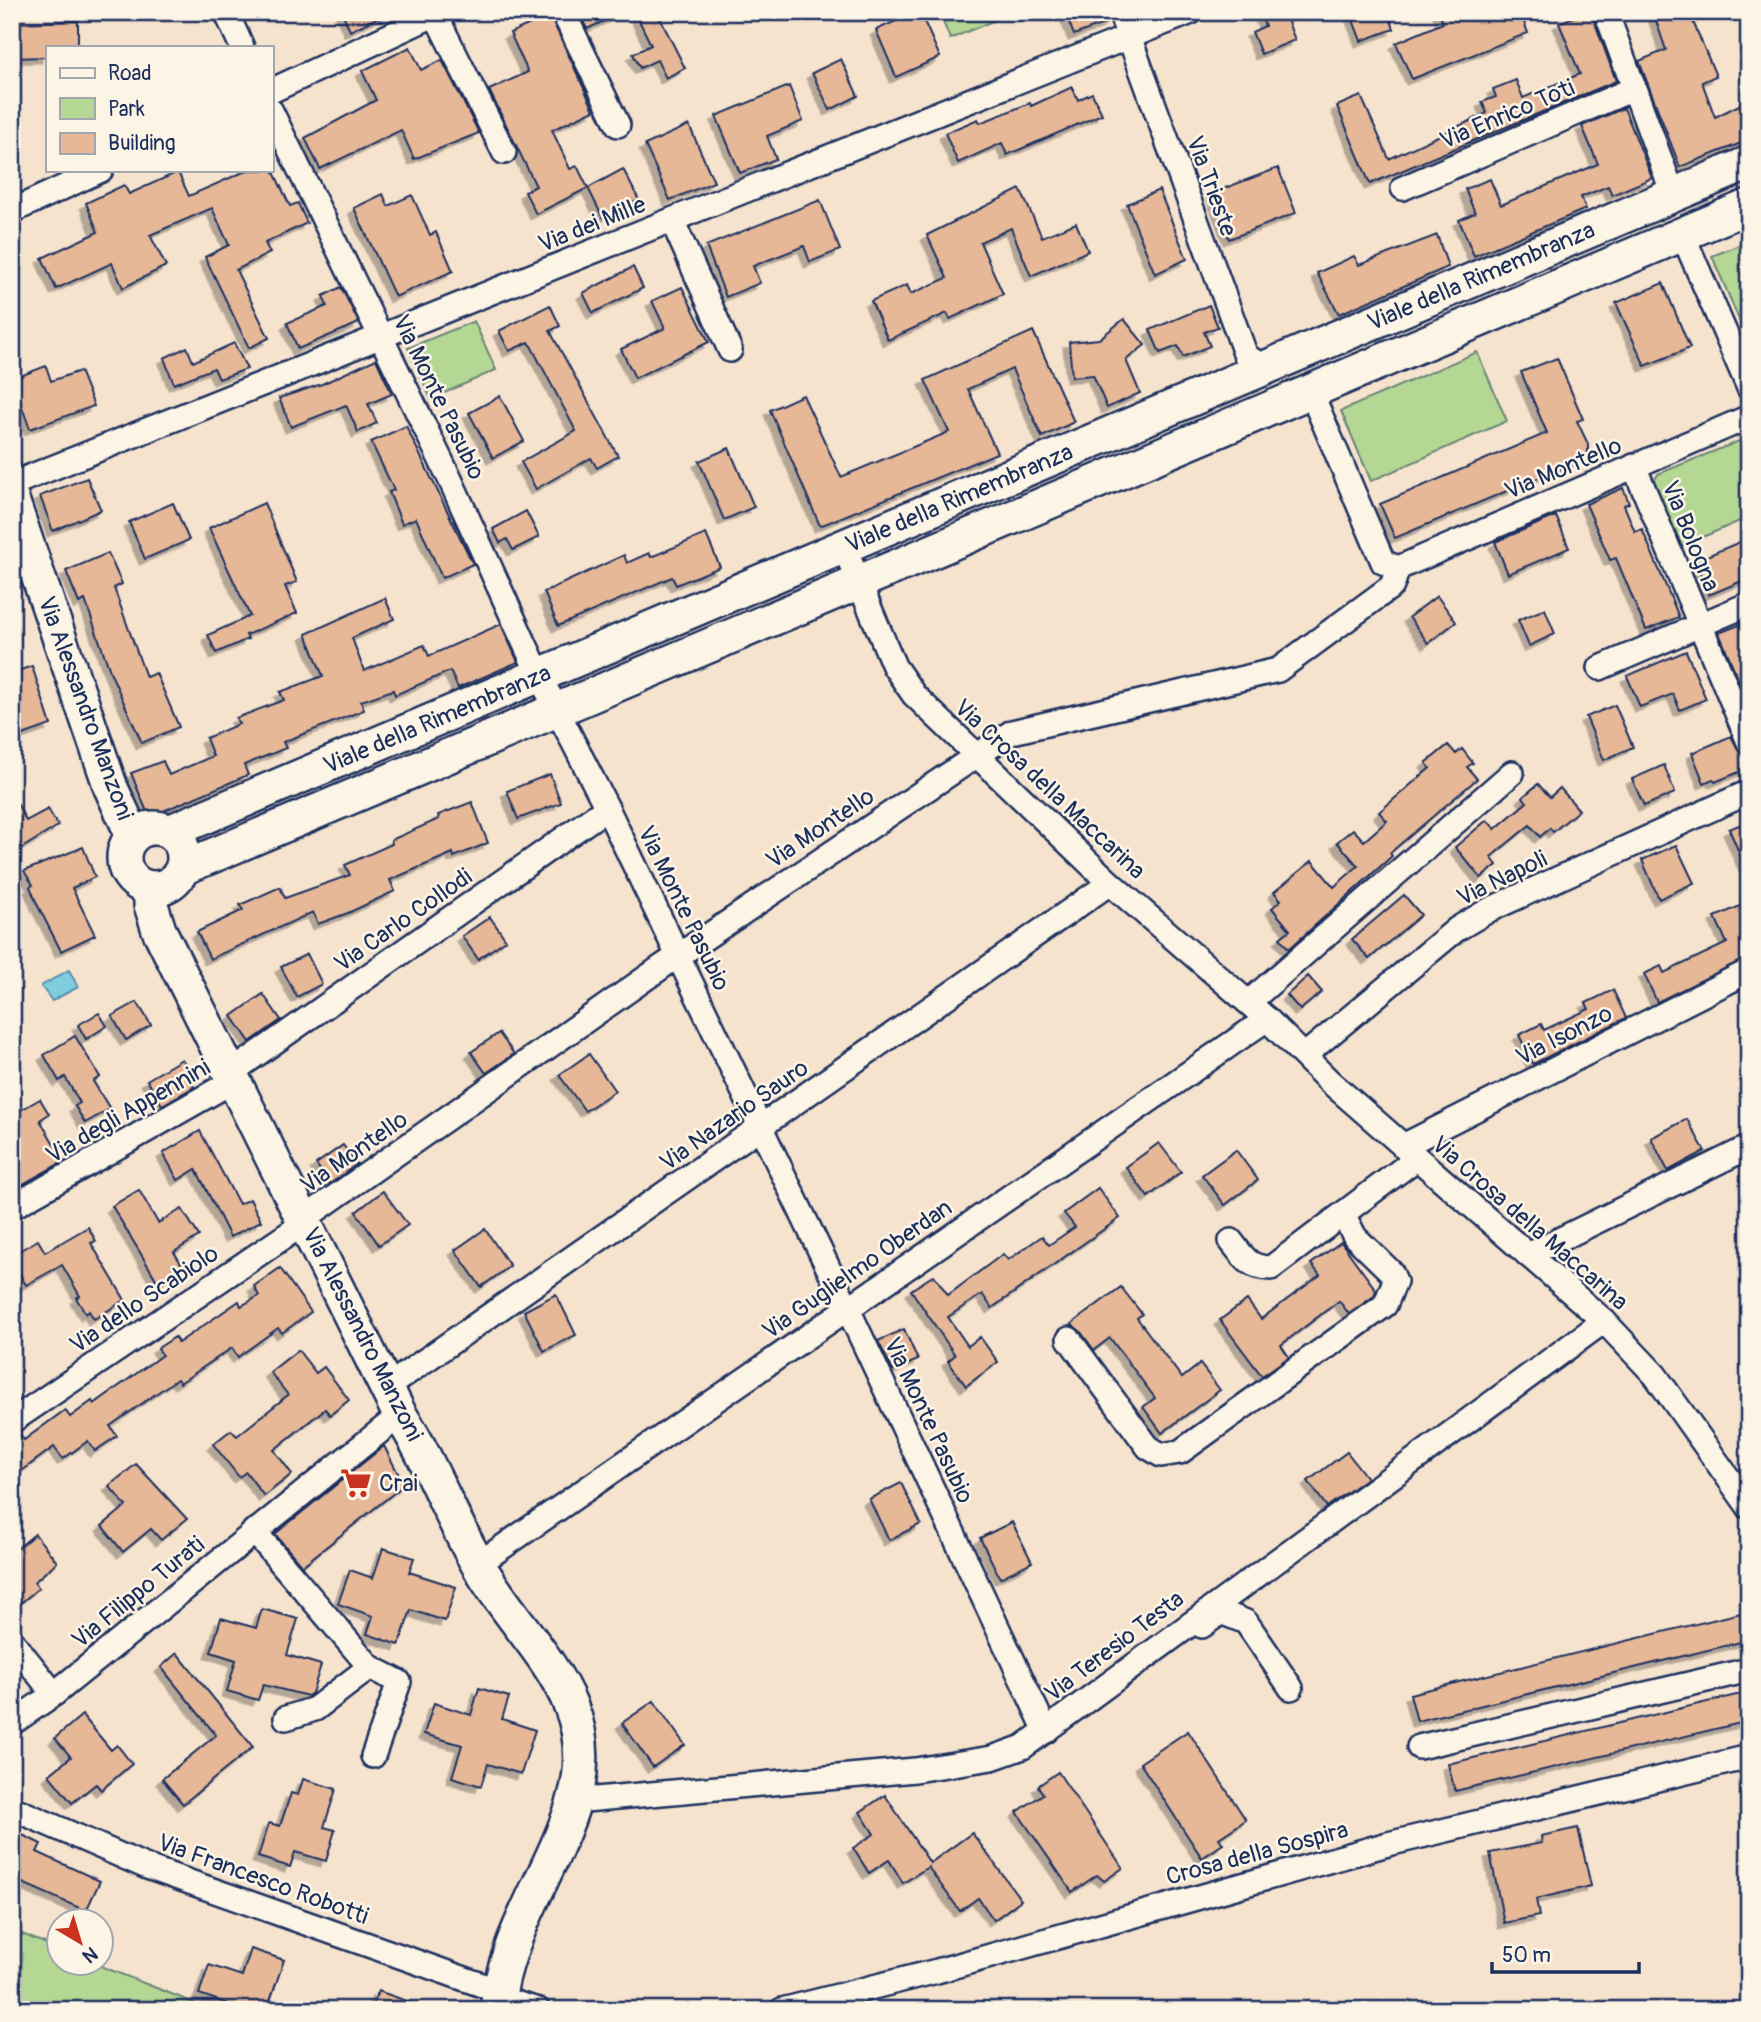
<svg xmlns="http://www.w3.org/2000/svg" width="1761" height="2022" viewBox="0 0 1761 2022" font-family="Pangolin,sans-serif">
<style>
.green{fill:#b4d893;stroke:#688478;stroke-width:2}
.water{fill:#80cdde;stroke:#588eab;stroke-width:2}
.building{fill:#e7b897;stroke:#1b2f5e;stroke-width:2;filter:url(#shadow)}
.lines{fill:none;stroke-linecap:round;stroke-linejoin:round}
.street-casing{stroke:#1b2f5e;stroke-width:28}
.secondary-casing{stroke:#1b2f5e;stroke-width:38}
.street{stroke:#fcf5e5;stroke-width:23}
.secondary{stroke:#fcf5e5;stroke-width:33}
.labels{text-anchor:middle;stroke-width:5;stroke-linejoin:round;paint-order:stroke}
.street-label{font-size:24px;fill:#1b2f5e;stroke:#fcf5e5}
.poi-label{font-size:24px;fill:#1b2f5e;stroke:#fcf5e5;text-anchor:start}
</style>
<defs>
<filter id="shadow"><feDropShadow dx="-5.5" dy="5.5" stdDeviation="0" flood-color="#0004"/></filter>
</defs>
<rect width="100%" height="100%" fill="#f6e3ce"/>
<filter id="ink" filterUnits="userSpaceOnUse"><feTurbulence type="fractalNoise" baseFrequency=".0143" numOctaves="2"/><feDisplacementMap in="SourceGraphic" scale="14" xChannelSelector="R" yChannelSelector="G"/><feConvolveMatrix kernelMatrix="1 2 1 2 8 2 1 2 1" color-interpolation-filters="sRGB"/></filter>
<g filter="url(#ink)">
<g class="green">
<polygon points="939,12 1014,12 950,39"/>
<polygon points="1749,241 1749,343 1712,256"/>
<polygon points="474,321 496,370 431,399 408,348"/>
<polygon points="1477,352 1507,421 1371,481 1341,411"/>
<polygon points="1749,437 1749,517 1680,547 1654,481 1658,474"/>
<polygon points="12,1930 59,1949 60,1962 93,1963 212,2010 12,2010"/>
</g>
<polygon class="water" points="69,970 78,987 52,1001 41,986"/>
<g class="building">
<polygon points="342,12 389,12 350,31"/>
<polygon points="579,12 624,12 587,29"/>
<polygon points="635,12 657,12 685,68 666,78 657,60 640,68 633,54 651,45"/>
<polygon points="916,12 920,12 940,57 896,77 876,30"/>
<polygon points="1065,12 1106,12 1109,22 1074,35"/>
<polygon points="1270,12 1284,12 1295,40 1261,54 1252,32 1265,26 1261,16"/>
<polygon points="1350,12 1388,12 1394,29 1361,41"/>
<polygon points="1439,12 1520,12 1528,33 1412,79 1396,43 1443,23"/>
<polygon points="1585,12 1591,12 1616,81 1370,184 1337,106 1361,96 1389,159 1487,113 1482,102 1496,97 1493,89 1516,80 1523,98 1580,74 1559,23"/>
<polygon points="1653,12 1689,12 1716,76 1702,82 1715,117 1749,100 1749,140 1680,167 1639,61 1666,50"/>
<polygon points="550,15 594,110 552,130 570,169 577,166 588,188 536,214 525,192 536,186 489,90 528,72 510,33"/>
<polygon points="78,21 78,47 47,47 47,57 12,58 12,23"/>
<polygon points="410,47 421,70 442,60 479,133 414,159 401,130 320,169 305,138 376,100 362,71"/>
<polygon points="841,59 858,96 830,110 812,73"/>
<polygon points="789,86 803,121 767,136 776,159 740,173 716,116"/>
<polygon points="1072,87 1078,100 1092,93 1102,114 1007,155 1002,143 958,163 945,133 978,119 980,123 1030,103 1031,106"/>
<polygon points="1624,108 1652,178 1612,195 1608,186 1581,197 1586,209 1474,256 1459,220 1475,213 1465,189 1490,179 1501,205 1598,164 1582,126"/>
<polygon points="689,125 714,182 670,200 645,145"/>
<polygon points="1278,168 1296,213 1229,239 1212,193"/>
<polygon points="623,169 639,200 603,218 588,188"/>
<polygon points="248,170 273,170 290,206 298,203 307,223 265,243 270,253 236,270 269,338 249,348 205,257 229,245 212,208 150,235 166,266 123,288 112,263 56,289 42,258 98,232 86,203 124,185 129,194 178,172 189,196"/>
<polygon points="1020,189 1042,237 1076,223 1088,251 1031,276 1011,228 980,242 1003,294 950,319 947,313 888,340 871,301 907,285 911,294 947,278 927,235"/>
<polygon points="1159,190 1187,259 1155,274 1127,204"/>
<polygon points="383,194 388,206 412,195 430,235 436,232 453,271 395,297 354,208"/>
<polygon points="820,200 840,250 810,262 804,246 753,266 760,283 726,297 706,246"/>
<polygon points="1437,235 1448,267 1339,314 1317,273 1354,256 1359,265"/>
<polygon points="633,267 643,288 593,313 583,293"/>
<polygon points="1663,283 1690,348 1645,366 1616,303"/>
<polygon points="341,287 359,323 298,349 287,323 327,306 323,296"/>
<polygon points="682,287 709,342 635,378 621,349 665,328 652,301"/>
<polygon points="550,305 560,326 550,331 618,456 597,468 591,458 536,489 521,462 576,431 529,342 509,351 499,331"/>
<polygon points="1209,305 1218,327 1204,332 1210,346 1183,357 1178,346 1160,353 1150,330"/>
<polygon points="1124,319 1145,345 1126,360 1140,393 1107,408 1093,375 1072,377 1069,342 1099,339"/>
<polygon points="1033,331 1074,422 1042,437 1012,369 968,389 997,453 820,526 770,410 803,395 841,477 949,432 925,380"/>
<polygon points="234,343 247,369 219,379 214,368 174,384 164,358 187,347 193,362"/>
<polygon points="1557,358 1583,419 1577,421 1588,444 1588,452 1583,459 1395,538 1380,504 1547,433 1521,372"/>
<polygon points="376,359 392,394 368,404 377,423 358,432 346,405 291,427 279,398 322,384"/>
<polygon points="46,366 51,381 80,371 94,406 30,429 12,379"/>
<polygon points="500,396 524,441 493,458 469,413"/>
<polygon points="406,426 473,564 442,578 416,518 402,524 389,492 394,490 371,442"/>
<polygon points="729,448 754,507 724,520 699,461"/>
<polygon points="87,478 101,510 53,531 40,496"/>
<polygon points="1623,488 1629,503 1624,505 1635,532 1642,529 1679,617 1646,630 1616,558 1610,560 1586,504"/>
<polygon points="173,503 189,540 145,559 129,522"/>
<polygon points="264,503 297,582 285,586 297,613 246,635 248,639 216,653 208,635 250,616 209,528"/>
<polygon points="526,511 539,537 513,550 507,539 500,543 493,529"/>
<polygon points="1556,516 1569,548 1508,574 1495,542"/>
<polygon points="706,534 720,567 676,585 672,577 558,626 544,592 624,555 627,563 649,553 651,557"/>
<polygon points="1749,538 1749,578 1709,595 1695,561"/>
<polygon points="108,553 122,584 114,588 146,677 156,673 179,727 142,743 111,674 85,600 79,603 66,571"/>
<polygon points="1437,596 1456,622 1428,643 1409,617"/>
<polygon points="385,598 394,619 352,638 364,671 424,645 429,656 501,624 518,662 458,688 450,671 395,695 393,690 361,701 364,710 283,742 286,748 244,765 248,775 149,817 131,773 163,761 169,775 213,756 206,738 239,724 236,718 284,700 280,692 323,676 306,634"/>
<polygon points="1545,609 1555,634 1529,646 1518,620"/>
<polygon points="1749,621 1749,705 1719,633"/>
<polygon points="1686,651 1706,699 1680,710 1673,694 1640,707 1627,676"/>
<polygon points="32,666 51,725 17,737 12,720 12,673"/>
<polygon points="1615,705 1633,747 1604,760 1586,717"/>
<polygon points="1731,736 1740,753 1749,756 1749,768 1715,782 1713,779 1704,783 1692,753"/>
<polygon points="1448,745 1456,754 1462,749 1473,763 1467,767 1477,779 1390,853 1392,856 1289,949 1280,938 1290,930 1272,908 1281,900 1274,892 1312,861 1334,887 1358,866 1337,842 1353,829 1364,841 1387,821 1379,812 1430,768 1426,763"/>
<polygon points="1664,765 1675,793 1644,806 1632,779"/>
<polygon points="550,774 561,803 518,819 507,791"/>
<polygon points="1538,784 1550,797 1560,788 1579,810 1553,832 1550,828 1540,837 1530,825 1491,857 1497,865 1481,878 1455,847 1487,820 1495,829 1527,802 1523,797"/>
<polygon points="12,793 26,821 48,809 58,826 12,854"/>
<polygon points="472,802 488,843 454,857 453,853 390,880 395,891 348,913 318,924 313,912 210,959 197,932 243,910 240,905 280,887 285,898 350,875 345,865 392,844 391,840 439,819 438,815"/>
<polygon points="1749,821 1749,876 1729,829"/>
<polygon points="1676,845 1694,883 1659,899 1642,860"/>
<polygon points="83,847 95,877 72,888 95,935 61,951 37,904 30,887 33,885 24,871"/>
<polygon points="1404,895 1421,915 1369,959 1352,939"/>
<polygon points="1749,902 1749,957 1657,1002 1644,974 1661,966 1664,973 1727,943 1715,917"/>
<polygon points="490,917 506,940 478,959 462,936"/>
<polygon points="307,954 322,984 297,997 281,967"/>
<polygon points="1308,976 1322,992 1300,1010 1287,995"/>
<polygon points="1613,990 1626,1018 1533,1064 1519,1035 1541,1024 1544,1030 1589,1009 1586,1003"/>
<polygon points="263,994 281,1020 250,1042 232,1016"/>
<polygon points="137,1002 151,1025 126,1040 112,1016"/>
<polygon points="99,1013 107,1026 86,1039 78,1025"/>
<polygon points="499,1033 514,1054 486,1073 471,1052"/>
<polygon points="75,1036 100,1077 93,1081 110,1109 85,1123 75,1106 80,1103 65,1077 59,1081 44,1055"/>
<polygon points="589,1054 615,1091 585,1111 559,1075"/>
<polygon points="182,1059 193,1077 189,1080 194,1087 162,1105 147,1080"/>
<polygon points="40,1099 49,1114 40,1120 64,1161 12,1190 12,1115"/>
<polygon points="1687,1119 1705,1151 1668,1171 1651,1138"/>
<polygon points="200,1131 239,1204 250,1199 261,1221 230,1237 196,1169 178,1180 163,1153"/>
<polygon points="1159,1143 1181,1172 1148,1197 1126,1167"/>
<polygon points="343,1145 357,1164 330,1184 316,1164"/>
<polygon points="1236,1150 1258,1180 1225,1205 1202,1175"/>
<polygon points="1098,1188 1120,1218 992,1308 982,1294 948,1317 968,1346 980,1337 998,1362 966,1386 948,1361 955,1355 911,1290 934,1275 948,1295 1003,1254 1008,1260 1042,1236 1049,1245 1075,1227 1064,1213"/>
<polygon points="139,1190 158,1223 182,1209 199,1236 174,1252 184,1268 159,1284 112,1206"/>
<polygon points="383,1191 408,1225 379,1245 356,1212"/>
<polygon points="88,1227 96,1241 91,1243 125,1300 94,1319 89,1311 86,1314 76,1298 80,1296 62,1265 26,1285 12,1260 12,1255 38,1240 45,1252"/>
<polygon points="485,1229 510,1266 481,1287 455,1250"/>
<polygon points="1341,1242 1376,1290 1374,1296 1349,1314 1339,1301 1281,1345 1289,1357 1262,1376 1220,1320 1247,1300 1261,1319 1320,1275 1311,1264"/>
<polygon points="280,1268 311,1312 282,1333 278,1328 238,1357 232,1348 180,1383 177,1379 110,1426 117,1436 95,1451 88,1441 63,1459 54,1447 12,1478 12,1435 19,1433 24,1440 65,1410 70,1417 92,1401 94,1404 162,1355 158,1348 175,1337 178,1343 239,1301 241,1306 259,1296 254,1286"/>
<polygon points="1121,1287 1142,1314 1137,1318 1182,1378 1200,1364 1220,1390 1162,1433 1143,1407 1155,1398 1110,1338 1094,1350 1080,1331 1071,1324"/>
<polygon points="556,1294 576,1335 544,1351 524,1311"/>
<polygon points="904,1329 918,1360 893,1371 878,1341"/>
<polygon points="298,1350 316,1373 324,1367 349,1400 330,1415 325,1409 274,1450 292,1474 264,1496 246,1472 239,1477 213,1444 231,1430 237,1436 288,1395 270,1372"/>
<polygon points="384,1446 404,1485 302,1566 275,1534"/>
<polygon points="1347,1452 1367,1478 1327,1507 1308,1481"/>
<polygon points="136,1464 187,1519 161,1540 151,1529 123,1552 102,1526 126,1506 109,1486"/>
<polygon points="901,1483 921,1524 889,1540 869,1499"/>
<polygon points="1012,1522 1032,1562 1000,1578 980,1538"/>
<polygon points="35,1534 57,1562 34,1582 39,1588 12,1610 12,1553"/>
<polygon points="383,1548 414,1558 409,1572 456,1587 445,1621 411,1610 399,1645 367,1634 373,1616 338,1604 350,1570 373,1578"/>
<polygon points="262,1609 298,1619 287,1655 321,1665 312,1693 308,1696 263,1685 258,1700 227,1691 236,1660 211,1652 221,1618 256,1628"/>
<polygon points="1749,1611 1749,1640 1417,1721 1410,1694"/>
<polygon points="177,1653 253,1747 183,1804 162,1779 216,1735 161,1667"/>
<polygon points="479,1688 509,1697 502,1719 535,1730 521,1774 488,1764 481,1786 452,1777 462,1745 424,1734 434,1703 471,1715"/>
<polygon points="1749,1692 1749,1721 1455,1791 1448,1764"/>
<polygon points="654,1701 685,1745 653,1767 622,1723"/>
<polygon points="82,1715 111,1750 117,1745 132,1764 101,1790 96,1784 72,1803 49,1775 71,1757 55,1738"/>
<polygon points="1188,1731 1246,1820 1219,1838 1223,1844 1202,1858 1140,1763"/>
<polygon points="1058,1772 1123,1868 1104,1881 1097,1875 1072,1892 1017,1812 1043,1794 1038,1786"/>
<polygon points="303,1779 336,1789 324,1827 335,1830 326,1861 295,1852 290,1867 258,1857 269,1823 280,1826 291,1793 298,1795"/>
<polygon points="885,1795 930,1863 972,1833 1021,1900 994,1920 978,1898 960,1911 928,1867 903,1883 889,1860 869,1873 853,1848 874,1834 860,1812"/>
<polygon points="1578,1828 1591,1886 1536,1899 1539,1916 1504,1923 1490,1853 1542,1843 1541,1836"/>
<polygon points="12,1830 41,1844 37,1852 100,1881 86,1911 18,1881 22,1872 12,1867"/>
<polygon points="251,1949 284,1960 267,2010 246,2010 199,1994 209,1965 242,1976"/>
<polygon points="378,1991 424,2007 424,2010 371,2010"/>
</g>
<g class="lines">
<defs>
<g id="street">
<polyline points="226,12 242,47"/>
<polyline points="563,12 618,125"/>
<polyline points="1120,12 1246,356 1266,368"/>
<polyline points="1606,12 1673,194"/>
<polyline points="435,14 504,152"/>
<polyline points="271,91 440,12"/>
<polyline points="271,111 449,477 539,675 607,808 847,1307 1046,1731"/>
<polyline points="1403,188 1633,89"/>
<polyline points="12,211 101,170"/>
<polyline points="672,220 730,350"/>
<polyline points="1682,233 1749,388"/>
<polyline points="1310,390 1383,562 1398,568 1749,417"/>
<polyline points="1634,466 1749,742"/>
<polyline points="12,484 1191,12"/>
<polyline points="844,547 894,666 914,695 1110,883 1267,1019 1329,1081 1604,1321 1655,1375 1749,1507"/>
<polyline points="1600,668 1749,604"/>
<polyline points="1249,1002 1512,773"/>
<polyline points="1305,1055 1457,929 1489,910 1749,792"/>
<polyline points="229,1074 607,808"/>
<polyline points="1403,1146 1749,971"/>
<polyline points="12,1207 233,1081"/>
<polyline points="305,1218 663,966 1012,732 1278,670 1392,586 1398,568"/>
<path d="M 1231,1241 C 1244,1258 1249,1268 1271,1268 L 1417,1158"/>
<polyline points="1528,1255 1749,1147"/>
<polyline points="1069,1339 1148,1447 1161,1455 1180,1452 1385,1305 1395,1281 1391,1272 1355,1237 1344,1216"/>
<polyline points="387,1387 1110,883"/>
<polyline points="12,1421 306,1222"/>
<polyline points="254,1531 370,1667 399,1682 373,1756"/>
<polyline points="478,1564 1267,1019"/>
<polyline points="1202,1626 1221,1612 1246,1622 1291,1688"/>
<polyline points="12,1641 54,1694 400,1415"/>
<polyline points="286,1718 315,1709 370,1667"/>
<polyline points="12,1723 54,1694"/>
<polyline points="1419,1747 1749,1670"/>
<polyline points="574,1801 915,1770 992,1758 1023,1747 1604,1321"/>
<polyline points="12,1808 147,1867 499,1991"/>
<polyline points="498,1998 538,2010"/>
<polyline points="782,2010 937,1971 1388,1844 1749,1757"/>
</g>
<g id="secondary">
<polyline points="12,500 111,788 133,836"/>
<circle cx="154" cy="858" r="30"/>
<polyline points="169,832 1749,163"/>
<polyline points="183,868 1749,206"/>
<path d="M 151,888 L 151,905 L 159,930 L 400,1415 C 431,1462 450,1517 479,1566 C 524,1645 605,1699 574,1801 C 553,1872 504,1934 497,2010"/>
</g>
</defs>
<use href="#street" class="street-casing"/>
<use href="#secondary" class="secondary-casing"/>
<use href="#street" class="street"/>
<use href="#secondary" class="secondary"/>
</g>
</g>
<defs>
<symbol id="supermarket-bare" viewBox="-9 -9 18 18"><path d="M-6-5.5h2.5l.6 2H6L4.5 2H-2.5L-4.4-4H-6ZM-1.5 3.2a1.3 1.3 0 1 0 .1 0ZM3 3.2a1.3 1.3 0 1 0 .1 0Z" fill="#c8321e" stroke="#fcf5e5" stroke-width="2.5" paint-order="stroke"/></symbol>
</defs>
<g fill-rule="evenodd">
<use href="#supermarket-bare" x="334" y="1461" width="44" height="44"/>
</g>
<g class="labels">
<g class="street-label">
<text transform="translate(1507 114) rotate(-23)" y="8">Via Enrico Toti</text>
<text transform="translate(1212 186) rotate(70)" y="8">Via Trieste</text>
<text transform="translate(592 224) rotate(-22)" y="8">Via dei Mille</text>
<text transform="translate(1481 276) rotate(-23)" y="8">Viale della Rimembranza</text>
<text transform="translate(439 397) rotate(64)" y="8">Via Monte Pasubio</text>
<text transform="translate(1563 468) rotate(-23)" y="8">Via Montello</text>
<text transform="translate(959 498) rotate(-23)" y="8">Viale della Rimembranza</text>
<text transform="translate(1691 536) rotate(68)" y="8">Via Bologna</text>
<text transform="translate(86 708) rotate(70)" y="8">Via Alessandro Manzoni</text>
<text transform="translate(437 719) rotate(-23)" y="8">Viale della Rimembranza</text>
<text transform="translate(1050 789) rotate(43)" y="8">Via Crosa della Maccarina</text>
<text transform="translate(820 828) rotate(-34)" y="8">Via Montello</text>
<text transform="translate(1502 878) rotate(-26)" y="8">Via Napoli</text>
<text transform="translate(684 908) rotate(64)" y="8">Via Monte Pasubio</text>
<text transform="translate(403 920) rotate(-35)" y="8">Via Carlo Collodi</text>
<text transform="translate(1564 1035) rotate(-27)" y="8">Via Isonzo</text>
<text transform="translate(128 1111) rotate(-30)" y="8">Via degli Appennini</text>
<text transform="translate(734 1115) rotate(-35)" y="8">Via Nazario Sauro</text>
<text transform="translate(354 1152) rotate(-35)" y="8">Via Montello</text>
<text transform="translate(1530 1223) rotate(41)" y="8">Via Crosa della Maccarina</text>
<text transform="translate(857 1269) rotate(-35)" y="8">Via Guglielmo Oberdan</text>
<text transform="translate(144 1299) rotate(-34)" y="8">Via dello Scabiolo</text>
<text transform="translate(363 1334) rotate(63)" y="8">Via Alessandro Manzoni</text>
<text transform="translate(929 1420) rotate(65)" y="8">Via Monte Pasubio</text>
<text transform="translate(138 1592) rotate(-39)" y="8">Via Filippo Turati</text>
<text transform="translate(1114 1646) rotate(-37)" y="8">Via Teresio Testa</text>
<text transform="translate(1257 1853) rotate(-15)" y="8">Crosa della Sospira</text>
<text transform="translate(263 1879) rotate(20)" y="8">Via Francesco Robotti</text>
</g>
<g class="poi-label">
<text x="379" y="1491">Crai</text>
</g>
</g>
<rect width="1761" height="2022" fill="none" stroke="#fcf5e5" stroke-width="42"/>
<rect x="21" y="21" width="1719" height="1980" fill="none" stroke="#1b2f5e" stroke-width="2.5" filter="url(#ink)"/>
<rect x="46" y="46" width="228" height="126" fill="#fcf5e5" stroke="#a2a6af" stroke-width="2"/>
<rect x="60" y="68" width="35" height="10" fill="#fcf5e5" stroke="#a2a6af" stroke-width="2"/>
<text x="108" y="80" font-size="21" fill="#1b2f5e">Road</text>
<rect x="60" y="98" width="35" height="21" fill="#b4d893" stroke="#a2a6af" stroke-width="2"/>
<text x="108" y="116" font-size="21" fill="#1b2f5e">Park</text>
<rect x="60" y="133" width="35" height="21" fill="#e7b897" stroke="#a2a6af" stroke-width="2"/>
<text x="108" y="150" font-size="21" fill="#1b2f5e">Building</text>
<g transform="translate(80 1942) rotate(142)"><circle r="33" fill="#fcf5e5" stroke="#a2a6af" stroke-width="2"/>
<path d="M0-5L12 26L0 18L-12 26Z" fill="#c8321e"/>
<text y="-10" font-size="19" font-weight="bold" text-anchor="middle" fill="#1b2f5e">N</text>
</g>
<path d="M1492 1962v10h147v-10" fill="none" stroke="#1b2f5e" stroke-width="3.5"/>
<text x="1502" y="1962" font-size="21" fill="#1b2f5e" stroke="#fcf5e5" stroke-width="5" paint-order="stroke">50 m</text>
</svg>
